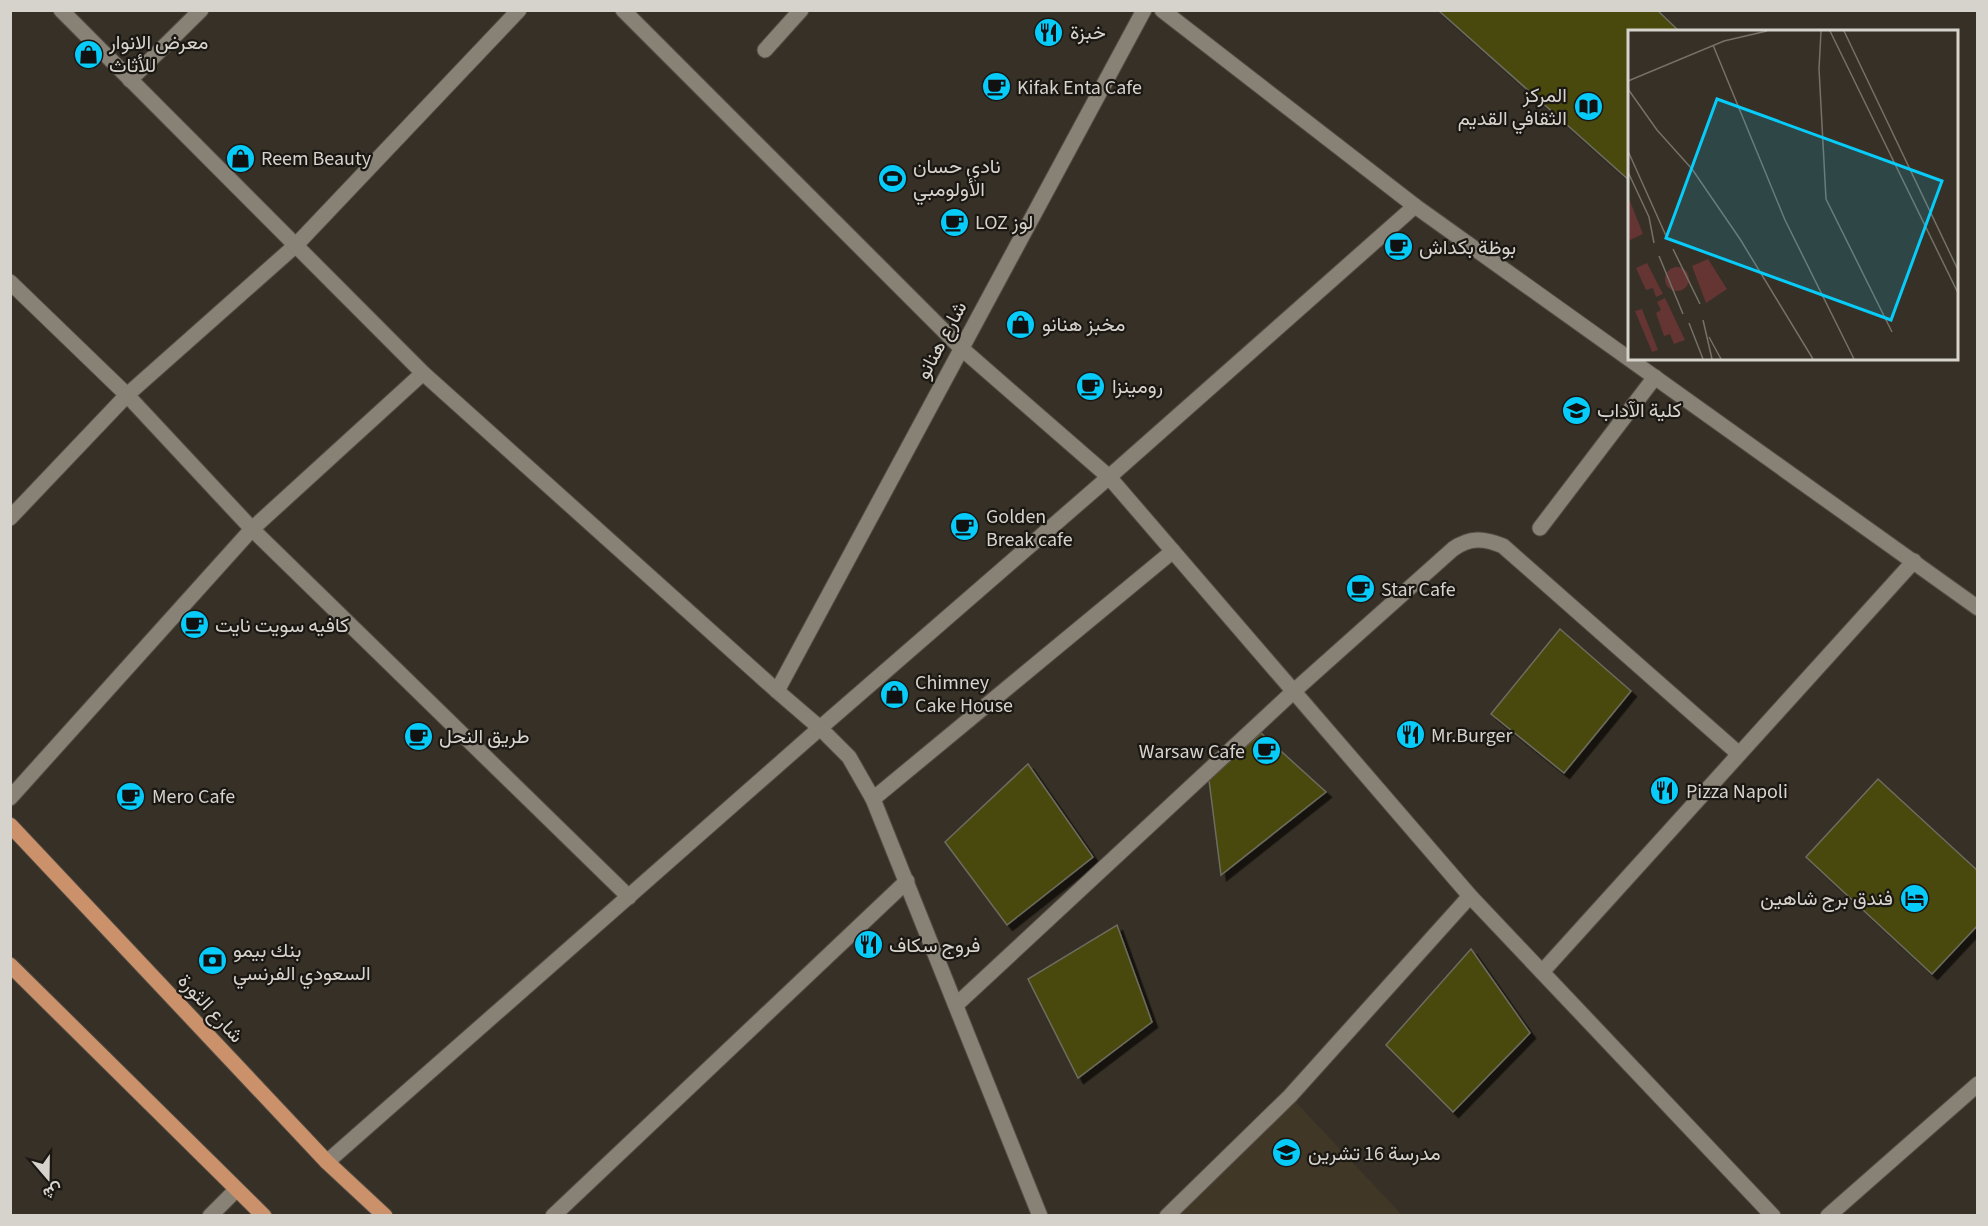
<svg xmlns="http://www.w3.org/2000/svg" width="1988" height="1226" viewBox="0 0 1988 1226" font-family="'Source Sans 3',Vazirmatn,sans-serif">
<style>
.built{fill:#413727}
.building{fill:#4a480e;stroke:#6c6c5f;stroke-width:1.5;filter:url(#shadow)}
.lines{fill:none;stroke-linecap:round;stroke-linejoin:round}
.lane-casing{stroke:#524c44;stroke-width:17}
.street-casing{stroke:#524c44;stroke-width:17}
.secondary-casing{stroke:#524c44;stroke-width:17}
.primary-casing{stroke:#524c44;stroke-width:17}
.lane{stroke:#888175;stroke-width:15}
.street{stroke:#888175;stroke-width:15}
.secondary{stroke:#888175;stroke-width:15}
.primary{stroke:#cb916b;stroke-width:15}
.labels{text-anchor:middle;stroke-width:4.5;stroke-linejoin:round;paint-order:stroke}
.poi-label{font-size:20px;fill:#d6d2cc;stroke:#1b1814;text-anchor:start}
.street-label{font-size:20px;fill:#d6d2cc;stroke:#1b1814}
.inset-road{fill:none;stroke:#767168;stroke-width:1.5}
.view{fill:#07cbf9;fill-opacity:0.15;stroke:#07cbf9;stroke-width:3}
.inset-edge{fill:none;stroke:#d6d2cc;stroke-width:3}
</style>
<defs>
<filter id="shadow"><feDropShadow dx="5.5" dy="5.5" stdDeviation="0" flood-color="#0009"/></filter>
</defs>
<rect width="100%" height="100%" fill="#363026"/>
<polygon class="built" points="1290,1096 1402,1215 1177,1216"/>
<g class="building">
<polygon points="1438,10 1657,10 1680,32 1630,32 1630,181"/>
<polygon points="1560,629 1631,691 1564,773 1491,714"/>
<polygon points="1261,733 1326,792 1221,875 1209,780"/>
<polygon points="1028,764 1093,857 1007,925 945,842"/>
<polygon points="1878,779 1978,871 1978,925 1932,974 1806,857"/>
<polygon points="1117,925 1152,1022 1078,1078 1028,979"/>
<polygon points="1471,949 1530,1033 1453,1112 1386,1045"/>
</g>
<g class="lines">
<defs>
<polyline id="lane" points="1540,528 1655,377"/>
<g id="street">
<polyline points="765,50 801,10"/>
<polyline points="130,80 201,10"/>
<polyline points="10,282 127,395 252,529 629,897"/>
<polyline points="10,518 127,395 296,245 519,10"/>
<polyline points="777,691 1144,10"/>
<polyline points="10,798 252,529 423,373"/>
<polyline points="873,799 1173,551"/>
<polyline points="1542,972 1914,561"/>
<path d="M 956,1005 L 1294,691 L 1453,549 C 1470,537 1484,538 1503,546 L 1739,754"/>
<polyline points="327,1162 820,728 1109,477 1415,206"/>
<polyline points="210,1216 236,1190"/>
<polyline points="553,1216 907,881"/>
<polyline points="1167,1216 1290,1096 1470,896"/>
<polyline points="1828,1216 1978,1084"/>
</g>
<g id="secondary">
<polyline points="61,10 423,373 777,691 820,728 849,757 873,799 1040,1216"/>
<polyline points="623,10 961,348 1109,477 1470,896 1773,1216"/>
<polyline points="1162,10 1415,206 1978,608"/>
</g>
<g id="primary">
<polyline points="10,825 327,1162 385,1216"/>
<polyline points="10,965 264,1216"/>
</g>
</defs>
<use href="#lane" class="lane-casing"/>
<use href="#street" class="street-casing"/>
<use href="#secondary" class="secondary-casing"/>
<use href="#primary" class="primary-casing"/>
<use href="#lane" class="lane"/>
<use href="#street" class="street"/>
<use href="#secondary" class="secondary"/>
<use href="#primary" class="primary"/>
</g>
<defs>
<symbol id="restaurant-disc" viewBox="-11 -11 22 22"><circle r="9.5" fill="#07cbf9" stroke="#1b1814"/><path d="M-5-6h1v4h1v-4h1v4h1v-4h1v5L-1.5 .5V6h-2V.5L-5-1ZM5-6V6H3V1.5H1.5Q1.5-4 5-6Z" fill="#111"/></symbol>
<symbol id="shop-disc" viewBox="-11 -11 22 22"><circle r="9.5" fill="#07cbf9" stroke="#1b1814"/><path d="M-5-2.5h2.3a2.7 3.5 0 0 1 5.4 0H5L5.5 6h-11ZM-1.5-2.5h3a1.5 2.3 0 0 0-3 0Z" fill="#111"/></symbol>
<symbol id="cafe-disc" viewBox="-11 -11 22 22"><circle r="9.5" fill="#07cbf9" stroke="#1b1814"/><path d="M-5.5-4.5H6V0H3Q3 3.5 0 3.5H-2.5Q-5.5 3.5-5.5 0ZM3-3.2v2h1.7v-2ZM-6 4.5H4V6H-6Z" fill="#111"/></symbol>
<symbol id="library-disc" viewBox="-11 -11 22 22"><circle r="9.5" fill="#07cbf9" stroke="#1b1814"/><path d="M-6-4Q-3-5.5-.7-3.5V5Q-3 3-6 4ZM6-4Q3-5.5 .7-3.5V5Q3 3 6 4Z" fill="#111"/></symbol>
<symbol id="stadium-disc" viewBox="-11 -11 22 22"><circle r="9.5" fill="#07cbf9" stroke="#1b1814"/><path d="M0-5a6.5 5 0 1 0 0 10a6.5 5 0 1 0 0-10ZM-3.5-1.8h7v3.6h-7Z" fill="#111"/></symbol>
<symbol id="school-disc" viewBox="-11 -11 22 22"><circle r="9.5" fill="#07cbf9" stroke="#1b1814"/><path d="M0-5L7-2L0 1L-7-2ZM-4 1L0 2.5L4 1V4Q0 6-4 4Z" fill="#111"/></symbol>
<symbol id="hotel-disc" viewBox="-11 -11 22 22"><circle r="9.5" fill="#07cbf9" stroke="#1b1814"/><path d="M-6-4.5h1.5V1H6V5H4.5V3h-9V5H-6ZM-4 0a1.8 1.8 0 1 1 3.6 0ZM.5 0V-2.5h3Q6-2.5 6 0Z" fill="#111"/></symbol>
<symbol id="bank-disc" viewBox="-11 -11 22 22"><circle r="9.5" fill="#07cbf9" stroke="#1b1814"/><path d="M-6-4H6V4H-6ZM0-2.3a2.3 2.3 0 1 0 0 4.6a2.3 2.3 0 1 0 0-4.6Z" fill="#111"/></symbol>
</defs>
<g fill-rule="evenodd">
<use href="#restaurant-disc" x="1032" y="16" width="33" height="33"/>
<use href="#shop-disc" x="72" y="38" width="33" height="33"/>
<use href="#cafe-disc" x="980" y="70" width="33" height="33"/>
<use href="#library-disc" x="1572" y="90" width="33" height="33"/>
<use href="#shop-disc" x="224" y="142" width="33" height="33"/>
<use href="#stadium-disc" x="876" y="162" width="33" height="33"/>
<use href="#cafe-disc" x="938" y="206" width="33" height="33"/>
<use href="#cafe-disc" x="1382" y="230" width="33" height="33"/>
<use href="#shop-disc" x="1004" y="308" width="33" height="33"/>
<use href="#cafe-disc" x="1074" y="370" width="33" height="33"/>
<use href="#school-disc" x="1560" y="394" width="33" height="33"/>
<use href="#cafe-disc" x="948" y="510" width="33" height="33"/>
<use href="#cafe-disc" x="1344" y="572" width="33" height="33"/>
<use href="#cafe-disc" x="178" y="608" width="33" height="33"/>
<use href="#shop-disc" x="878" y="678" width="33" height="33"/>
<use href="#restaurant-disc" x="1394" y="718" width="33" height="33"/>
<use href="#cafe-disc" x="402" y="720" width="33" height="33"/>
<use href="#cafe-disc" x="1250" y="734" width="33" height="33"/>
<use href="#restaurant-disc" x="1648" y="774" width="33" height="33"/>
<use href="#cafe-disc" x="114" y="780" width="33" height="33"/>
<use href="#hotel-disc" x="1898" y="882" width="33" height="33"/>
<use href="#restaurant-disc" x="852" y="928" width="33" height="33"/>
<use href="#bank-disc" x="196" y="944" width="33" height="33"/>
<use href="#school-disc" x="1270" y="1136" width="33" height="33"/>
</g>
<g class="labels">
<g class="poi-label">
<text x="1070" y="39">خبزة</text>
<text x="109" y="49">معرض الانوار<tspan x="109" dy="23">للأثاث</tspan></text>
<text x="1017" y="94">Kifak Enta Cafe</text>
<text x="1567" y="102" text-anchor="end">المركز<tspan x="1567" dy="23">الثقافي القديم</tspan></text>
<text x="261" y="165">Reem Beauty</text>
<text x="913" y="173">نادي حسان<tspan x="913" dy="23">الأولومبي</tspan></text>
<text x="975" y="229">LOZ لوز</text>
<text x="1419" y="254">بوظة بكداش</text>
<text x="1042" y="331">مخبز هنانو</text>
<text x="1112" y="393">رومينزا</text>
<text x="1597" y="417">كلية الآداب</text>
<text x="986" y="523">Golden<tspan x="986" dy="23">Break cafe</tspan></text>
<text x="1381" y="596">Star Cafe</text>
<text x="215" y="632">كافيه سويت نايت</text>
<text x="915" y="689">Chimney<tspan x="915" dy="23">Cake House</tspan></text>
<text x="1431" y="742">Mr.Burger</text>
<text x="439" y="743">طريق النحل</text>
<text x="1245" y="758" text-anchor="end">Warsaw Cafe</text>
<text x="1686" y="798">Pizza Napoli</text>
<text x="152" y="803">Mero Cafe</text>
<text x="1893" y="905" text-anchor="end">فندق برج شاهين</text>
<text x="889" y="952">فروج سكاف</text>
<text x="233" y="957">بنك بيمو<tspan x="233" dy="23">السعودي الفرنسي</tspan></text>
<text x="1308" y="1160">مدرسة 16 تشرين</text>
</g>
<g class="street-label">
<text transform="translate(941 340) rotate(-62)" y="7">شارع هنانو</text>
<text transform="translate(211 1008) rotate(47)" y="7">شارع الثورة</text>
</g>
</g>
<g transform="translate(1628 30)">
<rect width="330" height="330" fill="#363026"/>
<path d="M 0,166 L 15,204 L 0,211 ZM 80,229 L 99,259 L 78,273 L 64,236 ZM 19,233 L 35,264 L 28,267 L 25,258 L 18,260 L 8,238 ZM37 249a12 12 0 1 1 24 0a12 12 0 1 1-24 0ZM 37,268 L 57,310 L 46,314 L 42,304 L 36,306 L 28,283 L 33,280 L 29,272 ZM 14,279 L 30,320 L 24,322 L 7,281 Z" fill="#643533"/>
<path class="inset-road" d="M 193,1 L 191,39 L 198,169 L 264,302M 202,1 L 330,263M 216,1 L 330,240M 85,15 L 157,190 L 226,329M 0,51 L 96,11 L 139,1M 0,59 L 29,100 L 64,139 L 112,209 L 185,329M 0,121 L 39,208M 0,142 L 21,187 L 26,213M 45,219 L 72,274M 31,226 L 55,284M 75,290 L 84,329M 61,293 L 75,329M 81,307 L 93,329"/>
<path class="view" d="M 89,69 L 314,151 L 263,290 L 38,208 Z"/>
<rect width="330" height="330" class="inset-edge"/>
</g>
<rect width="1988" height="1226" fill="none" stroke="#d6d2cc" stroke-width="24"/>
<g transform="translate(48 1178) rotate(160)" stroke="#1b1814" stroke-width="4.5" paint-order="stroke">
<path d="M0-4.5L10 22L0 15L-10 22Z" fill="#d6d2cc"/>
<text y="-9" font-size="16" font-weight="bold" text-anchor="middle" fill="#d6d2cc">ش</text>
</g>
</svg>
